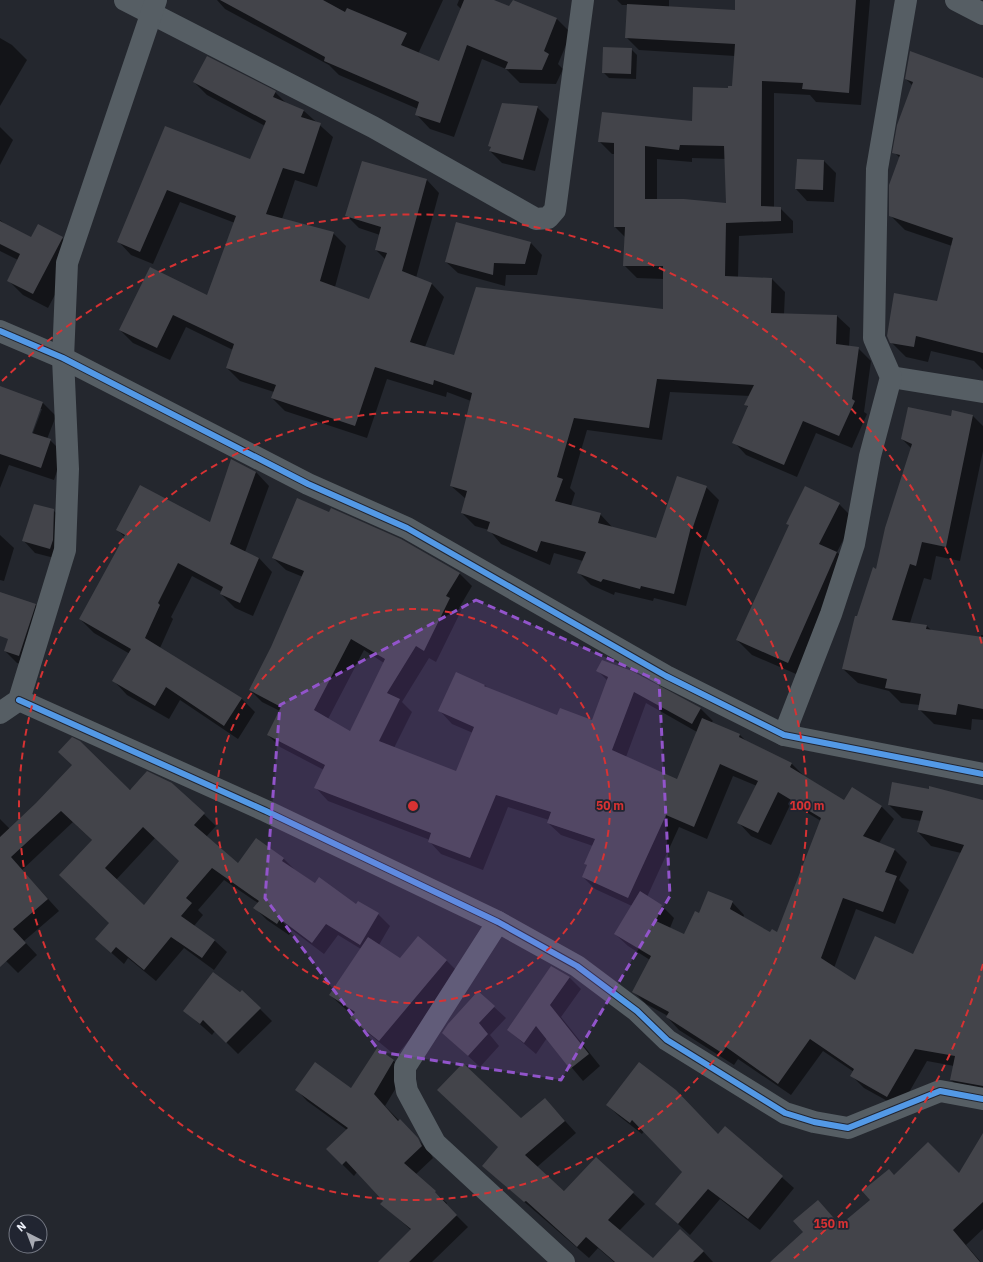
<svg xmlns="http://www.w3.org/2000/svg" width="983" height="1262" viewBox="0 0 983 1262" font-family="'IBM Plex Sans',sans-serif">
<style>
.shadow{fill:#0007;fill-rule:evenodd}
.building{fill:#43444a;fill-rule:evenodd}
.lines{fill:none;stroke-linecap:round;stroke-linejoin:round}
.street{stroke:#565e64;stroke-width:22}
.cycleway-casing{stroke:#212531;stroke-width:8}
.cycleway{stroke:#5399e6;stroke-width:6}
.marked{fill:#9254cb;fill-opacity:0.2;stroke:#9254cb;stroke-width:3;stroke-dasharray:8 5;stroke-linejoin:round}
.ring{fill:none;stroke:#d73233;stroke-width:2;stroke-dasharray:7 5}
.centre{fill:#d73233;stroke:#212531;stroke-width:2}
.ring-label{font-size:12px;text-anchor:middle;font-weight:bold;fill:#d73233;stroke:#212531;stroke-width:3.5;stroke-linejoin:round;paint-order:stroke}
</style>
<rect width="100%" height="100%" fill="#24272e"/>
<g class="shadow">
<polygon points="217,0 443,0 418,54 440,62 461,9 457,5 459,0 492,0 510,8 513,1 557,19 571,33 558,64 563,69 556,84 520,83 506,69 482,59 454,137 430,129 416,114 418,109 339,75 329,65 225,9"/>
<path d="M 617,0 L 669,0 L 669,7 L 736,11 L 736,0 L 870,0 L 861,105 L 816,102 L 810,95 L 774,93 L 774,208 L 780,208 L 793,221 L 793,233 L 739,236 L 738,277 L 772,279 L 785,292 L 784,314 L 837,316 L 850,328 L 849,347 L 858,348 L 871,361 L 864,412 L 867,414 L 852,448 L 816,433 L 797,477 L 746,455 L 734,442 L 749,408 L 746,405 L 750,396 L 670,392 L 662,440 L 587,430 L 570,488 L 575,493 L 571,506 L 600,514 L 613,528 L 657,540 L 706,487 L 719,500 L 706,540 L 704,539 L 686,606 L 654,598 L 653,601 L 615,592 L 614,595 L 591,585 L 579,573 L 583,561 L 554,553 L 550,565 L 501,544 L 489,530 L 475,526 L 462,513 L 466,499 L 451,486 L 471,401 L 447,392 L 446,397 L 387,379 L 367,438 L 285,411 L 272,398 L 274,392 L 240,381 L 227,368 L 233,350 L 186,327 L 170,360 L 133,343 L 120,330 L 208,297 L 235,223 L 180,202 L 153,264 L 131,255 L 119,242 L 165,127 L 250,160 L 265,126 L 207,95 L 194,82 L 275,92 L 287,104 L 304,111 L 333,137 L 317,187 L 295,180 L 282,219 L 333,233 L 346,246 L 335,287 L 370,300 L 386,260 L 376,250 L 380,235 L 359,228 L 346,215 L 427,180 L 439,193 L 416,278 L 432,284 L 444,297 L 425,347 L 455,357 L 664,310 L 664,279 L 637,278 L 624,265 L 625,237 L 615,227 L 615,154 L 612,154 L 599,141 L 693,122 L 733,87 L 735,56 L 639,50 L 626,37 L 628,5 L 622,5 ZM 692,158 L 726,159 L 727,204 L 657,200 L 657,159 L 692,162 Z"/>
<polygon points="0,38 12,45 27,60 0,106"/>
<polygon points="631,49 637,55 636,79 609,78 603,72"/>
<polygon points="906,79 983,99 983,370 974,361 931,351 928,362 906,357 891,342 938,302 952,246 905,230 890,215 900,158 894,152 913,86"/>
<polygon points="537,107 549,119 535,171 502,163 490,151 491,147 489,145"/>
<polygon points="0,127 13,140 0,165"/>
<polygon points="798,160 824,161 836,173 834,202 807,201 796,189"/>
<polygon points="0,220 6,225 31,238 62,238 77,253 48,308 23,295 8,280 18,260 0,251"/>
<polygon points="531,243 542,255 537,275 506,275 505,286 458,273 446,262"/>
<path d="M 0,387 L 43,403 L 56,416 L 47,439 L 50,440 L 63,453 L 54,480 L 9,465 L 0,488 ZM 40,409 L 42,409 L 31,438 L 29,437 Z"/>
<polygon points="973,416 983,426 983,451 960,561 936,556 931,580 924,578 910,623 927,626 932,631 981,638 981,635 983,635 983,720 972,719 971,730 934,724 919,709 920,705 901,703 889,691 858,683 843,669 857,618 877,570 912,449 902,439 952,417"/>
<polygon points="256,472 269,486 245,552 259,558 272,572 253,616 235,608 221,594 222,592 192,576 171,617 173,619 160,648 242,699 255,712 238,739 180,700 169,719 127,695 114,681 130,654 94,633 80,619 125,537 117,530 210,523"/>
<polygon points="839,504 854,519 837,552 851,567 803,677 752,655 737,640"/>
<polygon points="53,510 65,522 62,560 35,553 24,541"/>
<path d="M 330,513 L 401,540 L 460,574 L 472,586 L 459,608 L 461,611 L 436,662 L 429,658 L 402,702 L 412,712 L 394,748 L 456,772 L 473,733 L 452,724 L 440,711 L 485,685 L 488,689 L 557,717 L 593,722 L 608,681 L 598,671 L 700,708 L 713,721 L 711,723 L 740,735 L 746,741 L 792,764 L 804,776 L 844,801 L 881,806 L 894,819 L 879,843 L 894,849 L 907,862 L 899,880 L 909,890 L 895,924 L 856,909 L 834,968 L 855,982 L 914,955 L 983,897 L 983,1096 L 964,1092 L 951,1080 L 954,1066 L 927,1061 L 900,1108 L 864,1088 L 852,1076 L 854,1072 L 823,1051 L 791,1095 L 738,1059 L 734,1065 L 679,1030 L 667,1017 L 668,1016 L 646,1004 L 634,992 L 650,960 L 628,946 L 615,934 L 632,906 L 595,889 L 583,877 L 588,866 L 585,864 L 593,846 L 561,835 L 548,823 L 549,820 L 508,807 L 483,870 L 441,854 L 429,841 L 430,840 L 328,801 L 316,788 L 324,770 L 280,747 L 268,735 L 280,711 L 262,702 L 250,690 L 272,648 L 303,577 L 286,570 L 273,558 ZM 364,650 L 384,663 L 350,732 L 328,719 ZM 646,703 L 697,732 L 677,781 L 626,757 ZM 733,776 L 757,786 L 739,823 L 751,836 L 771,845 L 791,803 L 821,821 L 777,934 L 771,933 L 743,918 L 744,915 L 732,902 L 699,914 L 684,935 L 670,928 L 674,918 L 662,906 L 647,897 L 679,827 L 707,839 Z"/>
<polygon points="0,535 14,548 4,581 0,580"/>
<polygon points="35,604 47,616 31,667 17,663 5,651"/>
<path d="M 172,783 L 216,826 L 206,837 L 238,864 L 283,858 L 295,870 L 316,884 L 356,906 L 378,914 L 390,926 L 379,945 L 400,959 L 446,960 L 462,976 L 396,1056 L 368,1033 L 352,1017 L 353,1016 L 330,995 L 361,949 L 338,935 L 324,954 L 292,930 L 289,935 L 267,920 L 255,908 L 258,903 L 224,880 L 198,910 L 203,915 L 194,926 L 215,941 L 227,952 L 214,970 L 184,948 L 156,981 L 128,958 L 124,964 L 96,939 L 110,923 L 93,841 L 73,822 L 22,870 L 59,911 L 24,941 L 37,955 L 18,973 L 0,955 L 0,819 L 10,829 L 37,804 ZM 155,838 L 180,861 L 144,906 L 116,880 Z"/>
<polygon points="983,801 983,872 961,853 931,846 918,832 921,821 902,818 889,805"/>
<polygon points="569,977 581,989 561,1017 600,1066 583,1081 547,1038 536,1054 508,1030"/>
<polygon points="242,991 272,1021 238,1054 215,1031 212,1035 185,1011"/>
<polygon points="494,1007 506,1018 490,1035 499,1046 480,1067 455,1044"/>
<polygon points="377,1050 394,1061 405,1073 385,1106 429,1151 433,1158 415,1175 447,1203 446,1205 468,1227 432,1262 379,1262 411,1230 382,1204 384,1201 357,1172 354,1176 342,1164 347,1130 307,1101 296,1089 351,1089"/>
<polygon points="607,1105 718,1135 725,1127 794,1188 760,1230 720,1199 690,1235 656,1204 684,1172 644,1131 642,1134 619,1116"/>
<polygon points="556,1111 576,1133 537,1167 565,1192 633,1193 645,1204 619,1231 653,1259 703,1251 713,1262 614,1262 598,1248 589,1258 483,1166 521,1120"/>
<polygon points="983,1143 983,1229 966,1245 981,1262 775,1262 804,1232 818,1201 841,1226 871,1200 895,1176 959,1175"/>
</g>
<g class="building">
<polygon points="220,0 323,0 345,12 347,8 407,33 401,45 439,61 464,0 494,0 509,6 513,0 557,18 544,51 549,54 542,70 505,69 508,62 467,45 440,123 415,115 419,102 324,61 325,57"/>
<path d="M 735,0 L 856,0 L 849,93 L 802,89 L 803,83 L 762,81 L 761,206 L 781,207 L 781,221 L 726,223 L 725,276 L 772,278 L 771,313 L 837,315 L 836,344 L 859,347 L 852,399 L 855,401 L 839,436 L 803,421 L 784,465 L 732,443 L 748,406 L 744,405 L 754,385 L 657,379 L 649,428 L 574,418 L 557,477 L 563,479 L 555,501 L 601,513 L 598,523 L 656,538 L 677,476 L 707,486 L 693,527 L 691,527 L 674,594 L 641,586 L 640,589 L 603,579 L 601,582 L 577,573 L 586,552 L 541,541 L 537,552 L 487,531 L 490,522 L 461,513 L 467,491 L 450,486 L 472,393 L 434,380 L 433,385 L 375,367 L 355,426 L 271,398 L 276,385 L 226,368 L 234,344 L 173,315 L 157,348 L 119,330 L 150,267 L 207,295 L 236,216 L 167,190 L 140,252 L 117,242 L 165,126 L 250,159 L 266,121 L 193,82 L 207,56 L 276,91 L 273,97 L 304,110 L 301,117 L 321,123 L 304,174 L 283,168 L 266,214 L 334,232 L 320,281 L 369,299 L 387,253 L 375,250 L 381,227 L 345,216 L 362,161 L 427,179 L 402,271 L 432,283 L 410,342 L 454,355 L 476,287 L 663,309 L 663,266 L 623,266 L 625,227 L 614,227 L 614,143 L 598,142 L 602,112 L 692,121 L 693,87 L 728,88 L 728,86 L 732,86 L 735,44 L 625,38 L 627,4 L 735,10 ZM 680,145 L 724,146 L 726,203 L 684,199 L 645,199 L 645,146 L 679,150 Z"/>
<polygon points="603,47 632,48 631,74 602,73"/>
<polygon points="910,51 983,78 983,353 916,336 914,347 890,343 887,336 894,293 937,301 953,238 889,216 889,185 900,155 892,153 897,125 913,82 905,79"/>
<polygon points="502,103 538,106 523,160 489,151 491,147 488,146"/>
<polygon points="797,159 824,160 823,190 795,189"/>
<polygon points="0,221 31,237 38,224 63,237 33,294 7,281 20,254 0,244"/>
<polygon points="456,222 531,242 525,264 494,263 493,275 445,262"/>
<polygon points="0,386 43,402 32,433 51,439 41,468 0,454"/>
<polygon points="908,407 951,416 952,410 973,415 946,547 922,542 916,566 910,564 892,620 927,625 926,629 983,637 983,709 958,704 956,715 918,710 921,694 885,688 887,679 842,669 855,616 857,616 873,567 876,569 885,528 912,444 901,439"/>
<polygon points="231,459 256,472 230,544 259,558 240,603 220,594 223,587 178,563 158,603 160,605 145,638 242,698 224,726 166,687 155,706 112,681 131,649 79,619 125,535 116,530 140,485 210,522"/>
<polygon points="805,486 840,503 819,544 837,552 788,663 736,640 789,525 786,524"/>
<path d="M 297,498 L 329,512 L 331,508 L 401,539 L 460,573 L 446,596 L 450,598 L 424,651 L 416,646 L 387,693 L 400,699 L 379,741 L 456,771 L 474,727 L 438,711 L 456,672 L 485,685 L 484,686 L 557,715 L 560,708 L 592,720 L 608,677 L 596,671 L 602,660 L 632,671 L 701,708 L 692,724 L 634,692 L 612,750 L 677,779 L 702,718 L 740,734 L 739,737 L 792,763 L 790,767 L 844,800 L 852,787 L 882,806 L 863,836 L 895,849 L 885,872 L 897,876 L 883,912 L 843,898 L 821,958 L 855,980 L 875,936 L 913,954 L 964,845 L 917,832 L 923,811 L 888,805 L 892,782 L 929,789 L 929,786 L 983,800 L 983,1086 L 950,1080 L 955,1056 L 915,1049 L 887,1097 L 850,1076 L 854,1069 L 810,1039 L 778,1084 L 726,1047 L 722,1053 L 666,1017 L 669,1012 L 632,992 L 651,956 L 614,934 L 640,891 L 662,905 L 656,921 L 684,934 L 695,911 L 699,913 L 708,891 L 733,901 L 730,909 L 770,932 L 772,929 L 777,932 L 821,818 L 778,792 L 758,833 L 737,823 L 758,781 L 720,764 L 694,827 L 666,815 L 628,898 L 582,877 L 587,865 L 584,864 L 595,839 L 547,823 L 551,812 L 496,795 L 470,858 L 428,842 L 431,833 L 314,788 L 325,765 L 267,735 L 281,707 L 249,690 L 271,647 L 304,571 L 272,558 ZM 351,639 L 385,659 L 350,731 L 314,710 Z"/>
<polygon points="34,504 54,509 53,540 50,549 22,541"/>
<polygon points="0,592 36,604 19,656 4,651 8,639 0,636"/>
<path d="M 72,737 L 80,741 L 130,790 L 147,771 L 172,783 L 205,813 L 194,825 L 238,863 L 256,838 L 284,858 L 282,861 L 315,883 L 319,877 L 356,904 L 358,901 L 379,913 L 360,945 L 326,924 L 312,943 L 280,919 L 277,924 L 253,908 L 259,901 L 212,868 L 186,898 L 192,903 L 181,916 L 215,940 L 202,958 L 171,937 L 144,970 L 116,947 L 111,953 L 95,939 L 109,923 L 59,875 L 92,840 L 61,811 L 11,857 L 48,899 L 13,929 L 26,943 L 0,967 L 0,837 L 36,803 L 72,765 L 58,752 ZM 143,827 L 179,861 L 144,905 L 105,868 Z"/>
<polygon points="418,936 447,960 379,1041 350,1018 355,1012 329,995 368,937 400,958"/>
<polygon points="551,966 570,977 550,1005 589,1054 570,1069 536,1026 524,1043 507,1030"/>
<polygon points="213,972 240,992 242,990 261,1008 226,1043 203,1020 200,1024 183,1011"/>
<polygon points="478,991 495,1006 479,1023 488,1034 468,1056 442,1033 448,1024"/>
<polygon points="377,1048 394,1060 374,1094 398,1121 400,1119 418,1138 422,1146 404,1163 436,1191 435,1192 457,1215 409,1262 378,1262 411,1229 380,1204 383,1201 346,1161 342,1165 326,1149 348,1128 295,1090 315,1062 351,1088"/>
<polygon points="639,1062 676,1090 718,1134 725,1126 783,1176 748,1219 708,1189 678,1224 655,1204 682,1172 632,1120 630,1123 606,1105"/>
<polygon points="463,1063 521,1118 545,1098 565,1121 525,1155 564,1191 596,1157 634,1192 608,1220 653,1258 680,1229 704,1251 693,1262 615,1262 586,1237 577,1247 526,1201 524,1202 482,1166 498,1147 437,1090"/>
<polygon points="983,1133 983,1202 953,1230 980,1262 770,1262 803,1232 793,1221 818,1200 840,1225 870,1200 862,1191 889,1169 894,1175 928,1142 959,1173"/>
</g>
<g class="lines">
<g class="street">
<polyline points="125,0 373,127 536,219 548,218 555,210 583,0"/>
<polyline points="956,0 983,14"/>
<polyline points="0,331 63,358 308,484 407,528 666,676 784,735 983,774"/>
<polyline points="891,377 983,392"/>
<polyline points="19,700 266,811 498,922 577,966 637,1011 667,1040 785,1113 814,1122 848,1128 940,1091 983,1099"/>
<polyline points="0,713 19,700 65,550 68,469 63,358 67,263 156,0"/>
<polyline points="784,735 831,614 854,544 870,456 891,377 874,338 877,169 906,0"/>
<polyline points="498,922 405,1067 405,1080 407,1091 435,1143 564,1262"/>
</g>
<defs>
<g id="cycleway">
<polyline points="0,331 63,358 308,484 407,528 666,676 784,735 983,774"/>
<polyline points="19,700 266,811 498,922 577,966 637,1011 667,1040 785,1113 814,1122 848,1128 940,1091 983,1099"/>
</g>
</defs>
<use href="#cycleway" class="cycleway-casing"/>
<use href="#cycleway" class="cycleway"/>
</g>
<path class="marked" d="M 476,600 L 659,681 L 670,896 L 561,1080 L 380,1052 L 265,898 L 280,705 Z"/>
<g class="ring">
<circle cx="413" cy="806" r="197"/>
<circle cx="413" cy="806" r="394"/>
<path d="M983 964A591 591 0 0 1 793 1259M2 381A591 591 0 0 1 983 648"/>
</g>
<circle cx="413" cy="806" r="6" class="centre"/>
<g class="ring-label">
<text x="610" y="810">50 m</text>
<text x="807" y="810">100 m</text>
<text x="831" y="1228">150 m</text>
</g>
<g transform="translate(28 1234) rotate(318)"><circle r="19" fill="#212531" stroke="#737782"/>
<path d="M0-3L7 15L0 10L-7 15Z" fill="#a8abb3"/>
<text y="-6" font-size="11" font-weight="bold" text-anchor="middle" fill="#eff2fb">N</text>
</g>
</svg>
